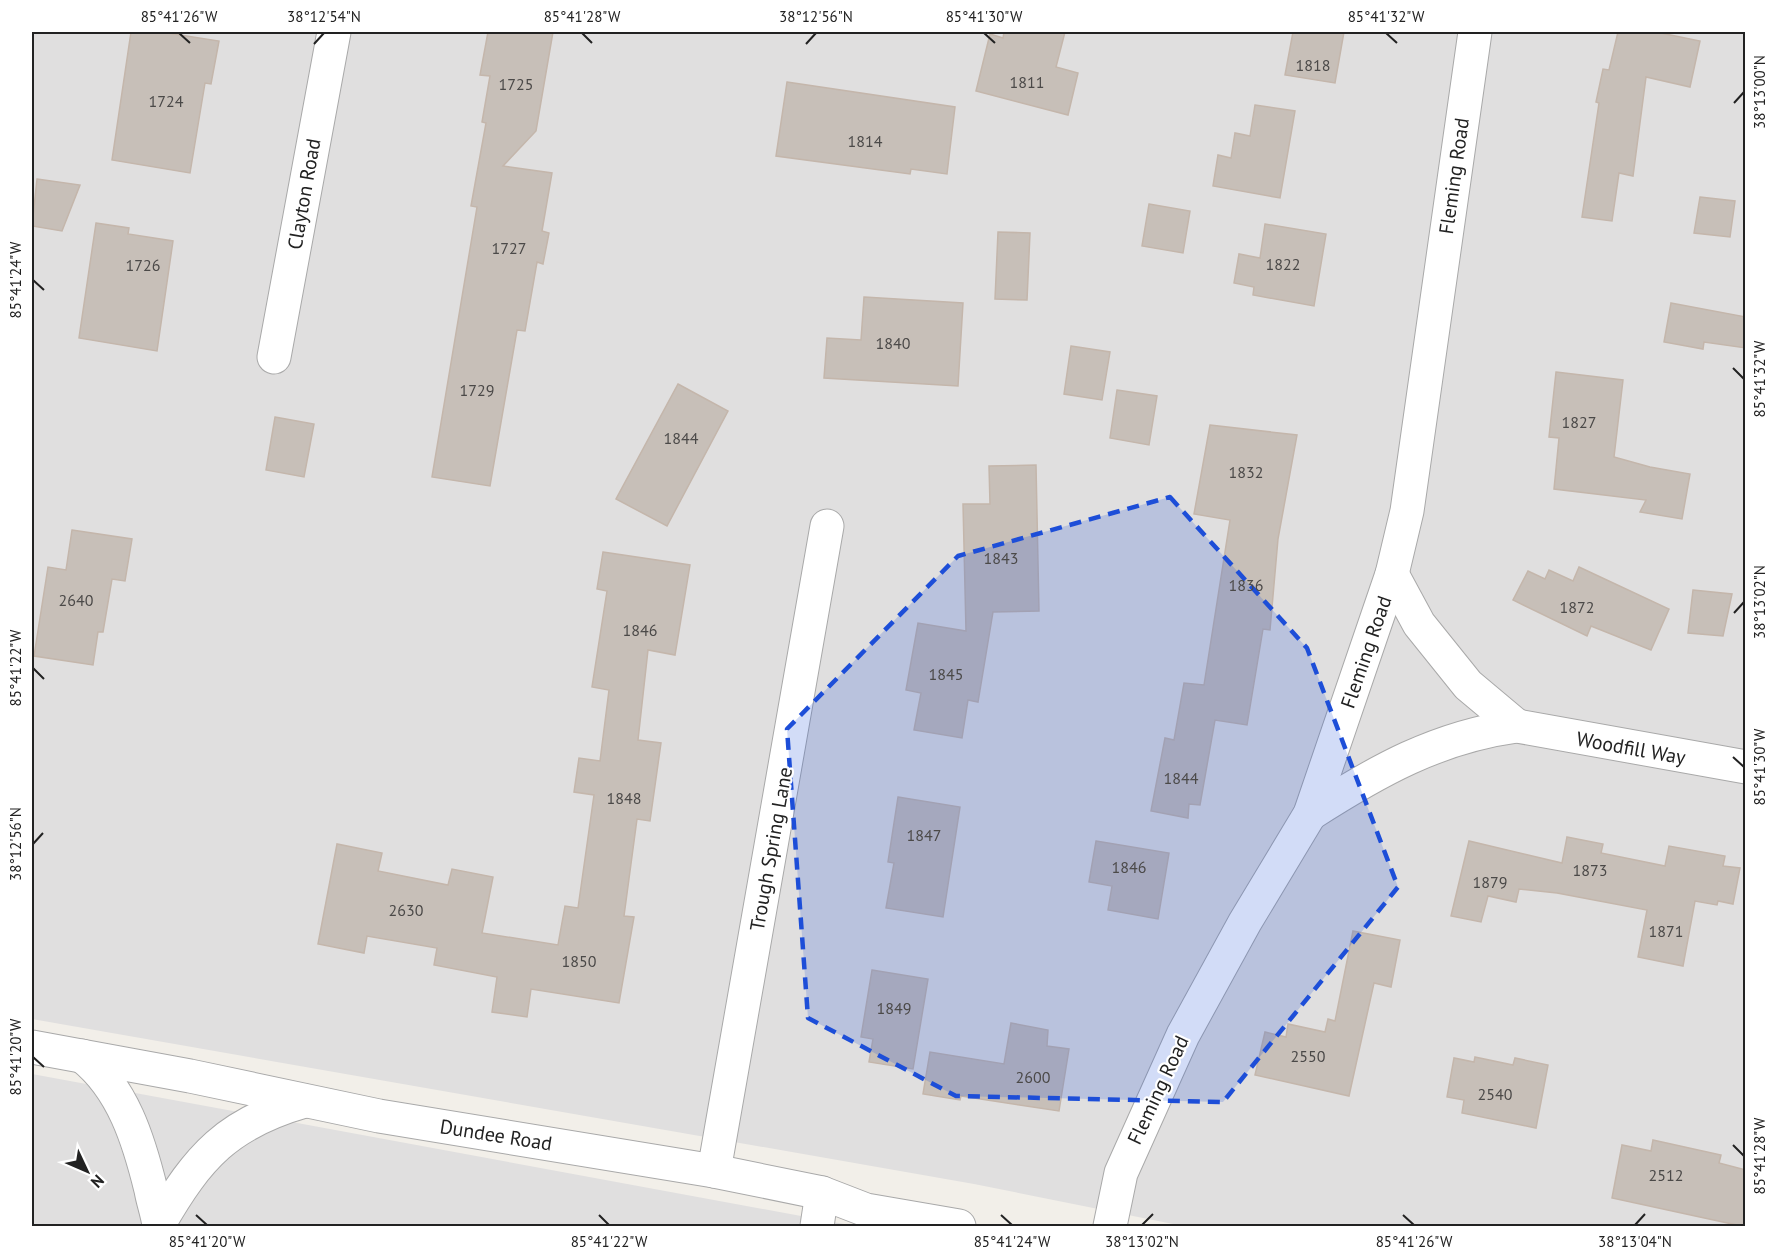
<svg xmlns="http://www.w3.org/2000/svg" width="1777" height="1258" viewBox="0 0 1777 1258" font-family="'PT Sans',sans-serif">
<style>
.residential{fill:#e0dfdf}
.building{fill:#c7bfb8;stroke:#c4b6ab;stroke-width:1.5}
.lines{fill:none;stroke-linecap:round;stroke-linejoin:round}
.street-casing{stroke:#a9a9a9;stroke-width:35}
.street{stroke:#fff;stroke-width:33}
.marked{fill:#1d4ed8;fill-opacity:0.2;stroke:#1d4ed8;stroke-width:4.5;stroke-dasharray:12 8;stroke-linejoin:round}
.ticks{fill:none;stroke:#222;stroke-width:2}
.labels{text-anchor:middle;stroke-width:4.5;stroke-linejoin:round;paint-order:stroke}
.number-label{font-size:16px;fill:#4b4948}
.street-label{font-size:20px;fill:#222;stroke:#fff}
.neatline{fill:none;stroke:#222;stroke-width:2}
.ticks-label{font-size:15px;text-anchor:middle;fill:#222}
</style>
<rect width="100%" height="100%" fill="#f2efe9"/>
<g class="residential">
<polygon points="32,32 1745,32 1745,1226 1183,1226 974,1184 32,1019"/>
<polygon points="32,1074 855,1226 32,1226"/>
</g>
<g class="building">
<polygon points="131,32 161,32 219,41 211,84 205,83 190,173 112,160"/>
<polygon points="488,32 553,32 536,131 503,166 552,173 542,231 549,233 543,264 537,262 525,331 517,330 490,486 432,477 477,207 471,206 486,123 482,122 490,76 480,75"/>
<polygon points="1004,32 1065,32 1056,67 1078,73 1068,115 976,91 990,34 1003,38"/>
<polygon points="1293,32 1344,32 1335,83 1285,75"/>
<polygon points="1618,32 1656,32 1700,41 1690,87 1646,77 1633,176 1619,173 1612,221 1582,217 1599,103 1596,102 1603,69 1609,70"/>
<polygon points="787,82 955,107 947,174 911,169 910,174 776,156"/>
<polygon points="1255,105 1295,111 1280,198 1213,186 1218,155 1231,158 1235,133 1250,136"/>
<polygon points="37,179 80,185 62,231 32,226"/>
<polygon points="1700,197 1735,201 1730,237 1694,233"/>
<polygon points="1149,204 1190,211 1183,253 1142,246"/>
<polygon points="96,223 129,228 128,234 173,241 157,351 79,338"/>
<polygon points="1265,224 1326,234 1314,306 1253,295 1254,287 1234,283 1239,254 1260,258"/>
<polygon points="998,232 1030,233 1027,300 995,299"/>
<polygon points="864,297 963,303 958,386 824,378 827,338 861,340"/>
<polygon points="1671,303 1746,317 1746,348 1704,342 1703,349 1664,342"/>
<polygon points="1071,346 1110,352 1102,400 1064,394"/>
<polygon points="1556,372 1623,380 1614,457 1650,467 1690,474 1682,519 1640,512 1646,500 1554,489 1559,438 1549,437"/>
<polygon points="678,384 728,411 667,526 616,499"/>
<polygon points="1117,390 1157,396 1149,445 1110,438"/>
<polygon points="275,417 314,424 304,477 266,470"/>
<polygon points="1210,425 1297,435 1278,539 1270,630 1263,629 1247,725 1215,720 1200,805 1189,804 1188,818 1151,811 1165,738 1174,740 1184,683 1204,685 1230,520 1194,514"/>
<polygon points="1036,465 1039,611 993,612 978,702 968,700 962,738 914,730 921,693 906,690 918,623 966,631 963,504 990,504 989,466"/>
<polygon points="72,530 132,539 125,581 112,579 103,632 98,632 93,665 34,656 48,567 66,570"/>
<polygon points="603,552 690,565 675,655 648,650 638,740 661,743 650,821 637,819 624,916 634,917 619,1003 531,989 527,1017 492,1012 497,977 434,965 437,948 367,936 364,953 318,944 337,844 382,853 378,871 448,885 452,869 493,877 482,933 558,945 565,906 578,908 594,795 574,792 579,758 600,761 609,690 592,687 607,591 597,589"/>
<polygon points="1579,567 1669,609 1651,650 1591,626 1587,636 1513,600 1528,571 1545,579 1549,570 1573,581"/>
<polygon points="1693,590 1732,594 1723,636 1688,633"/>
<polygon points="898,797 960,807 943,917 886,908 894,863 888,862"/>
<polygon points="1567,837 1603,844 1601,853 1665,866 1669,846 1725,856 1723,866 1740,868 1733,904 1718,901 1717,905 1695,901 1683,966 1638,957 1647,910 1557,893 1519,889 1516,902 1488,896 1481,922 1451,916 1469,841 1562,863"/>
<polygon points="1096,841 1169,853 1158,919 1108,910 1112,886 1089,882"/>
<polygon points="1353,931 1400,940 1391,987 1374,983 1349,1096 1255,1075 1265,1032 1286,1037 1288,1024 1325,1032 1328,1019 1335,1021"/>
<polygon points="872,970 928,979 913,1069 869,1062 873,1039 861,1037"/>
<polygon points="1011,1023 1048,1030 1047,1046 1069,1049 1059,1111 961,1096 960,1100 923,1094 930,1052 1004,1064"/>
<polygon points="1475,1057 1513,1065 1515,1058 1548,1065 1536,1128 1462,1113 1464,1100 1447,1097 1454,1058 1474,1062"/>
<polygon points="1653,1140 1721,1155 1719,1163 1746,1170 1746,1227 1612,1198 1622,1145 1651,1151"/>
</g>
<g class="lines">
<defs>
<g id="street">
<polyline points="274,357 334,32"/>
<polyline points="1392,574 1419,624 1468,685 1517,726"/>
<path d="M 1310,814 C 1377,771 1437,737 1517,726 L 1746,767"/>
<polyline points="32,1047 190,1076 379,1116 714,1171 822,1193 866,1210 959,1226"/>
<path d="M 82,1056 C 123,1088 139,1141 151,1190 C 153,1202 158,1215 159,1226"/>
<polyline points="714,1171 827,526"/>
<path d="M 159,1224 C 198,1156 228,1123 305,1101"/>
<polyline points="817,1226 822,1193"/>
<polyline points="1110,1226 1121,1173 1183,1035 1245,922 1310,814 1392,574 1407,511 1475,32"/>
</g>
</defs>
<use href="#street" class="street-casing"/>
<use href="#street" class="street"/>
</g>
<path class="marked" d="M 1170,497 L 1307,648 L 1398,887 L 1223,1102 L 956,1096 L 808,1018 L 787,729 L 958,556 Z"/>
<path class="ticks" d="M 179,33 L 190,43M 582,33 L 592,43M 984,33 L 995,43M 1386,33 L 1397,43M 314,44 L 324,33M 806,44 L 816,33M 1734,103 L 1744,92M 33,280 L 44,290M 1733,368 L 1744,379M 1734,613 L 1744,602M 33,668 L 44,679M 1733,757 L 1744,767M 33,844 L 43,833M 33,1057 L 44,1067M 1733,1145 L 1744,1156M 196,1215 L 207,1225M 599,1215 L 609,1225M 1001,1215 L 1012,1225M 1403,1215 L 1414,1225M 1142,1225 L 1153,1214M 1635,1225 L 1645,1214"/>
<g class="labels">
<g class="number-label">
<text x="1313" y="71">1818</text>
<text x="1027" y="88">1811</text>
<text x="516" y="90">1725</text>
<text x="166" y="107">1724</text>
<text x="865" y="147">1814</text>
<text x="509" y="254">1727</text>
<text x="1283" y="270">1822</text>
<text x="143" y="271">1726</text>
<text x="893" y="349">1840</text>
<text x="477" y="396">1729</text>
<text x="1579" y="428">1827</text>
<text x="681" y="444">1844</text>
<text x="1246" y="478">1832</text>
<text x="1001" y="564">1843</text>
<text x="1246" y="591">1836</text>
<text x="76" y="606">2640</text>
<text x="1577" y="613">1872</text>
<text x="640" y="636">1846</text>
<text x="946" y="680">1845</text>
<text x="1181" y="784">1844</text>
<text x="624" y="804">1848</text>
<text x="924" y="841">1847</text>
<text x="1129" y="873">1846</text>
<text x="1590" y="876">1873</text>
<text x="1490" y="888">1879</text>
<text x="406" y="916">2630</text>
<text x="1666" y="937">1871</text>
<text x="579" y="967">1850</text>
<text x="894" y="1014">1849</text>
<text x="1308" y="1062">2550</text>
<text x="1033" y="1083">2600</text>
<text x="1495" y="1100">2540</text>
<text x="1666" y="1181">2512</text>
</g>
<g class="street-label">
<text transform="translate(1454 176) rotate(-82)" y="7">Fleming Road</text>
<text transform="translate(304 194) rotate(-80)" y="7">Clayton Road</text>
<text transform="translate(1366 652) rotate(-71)" y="7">Fleming Road</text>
<text transform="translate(1631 748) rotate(10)" y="7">Woodfill Way</text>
<text transform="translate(771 849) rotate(-80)" y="7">Trough Spring Lane</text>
<text transform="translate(1158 1090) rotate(-65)" y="7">Fleming Road</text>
<text transform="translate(496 1135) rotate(9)" y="7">Dundee Road</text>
</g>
</g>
<rect width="1777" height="1258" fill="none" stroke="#ffffff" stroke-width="66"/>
<g transform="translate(87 1171) rotate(134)" stroke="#ffffff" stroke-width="4.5" paint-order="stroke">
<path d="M0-4.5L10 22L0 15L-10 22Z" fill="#222222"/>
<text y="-9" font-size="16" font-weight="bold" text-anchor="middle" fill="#222222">N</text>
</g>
<rect x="33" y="33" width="1711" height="1192" class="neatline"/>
<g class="ticks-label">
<text x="179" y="22">85°41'26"W</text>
<text x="324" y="22">38°12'54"N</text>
<text x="582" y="22">85°41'28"W</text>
<text x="816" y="22">38°12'56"N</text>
<text x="984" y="22">85°41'30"W</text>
<text x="1386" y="22">85°41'32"W</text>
<text transform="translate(1760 92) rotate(-90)" y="5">38°13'00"N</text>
<text transform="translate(16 280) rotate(-90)" y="5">85°41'24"W</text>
<text transform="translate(1760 379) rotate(-90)" y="5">85°41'32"W</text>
<text transform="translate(1760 602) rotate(-90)" y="5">38°13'02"N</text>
<text transform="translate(16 668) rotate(-90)" y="5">85°41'22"W</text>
<text transform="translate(1760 767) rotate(-90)" y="5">85°41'30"W</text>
<text transform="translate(16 844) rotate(-90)" y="5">38°12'56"N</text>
<text transform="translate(16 1057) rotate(-90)" y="5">85°41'20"W</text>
<text transform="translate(1760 1156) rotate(-90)" y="5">85°41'28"W</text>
<text x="207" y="1247">85°41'20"W</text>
<text x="609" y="1247">85°41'22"W</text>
<text x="1012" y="1247">85°41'24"W</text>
<text x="1142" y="1247">38°13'02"N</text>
<text x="1414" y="1247">85°41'26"W</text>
<text x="1635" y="1247">38°13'04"N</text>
</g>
</svg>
